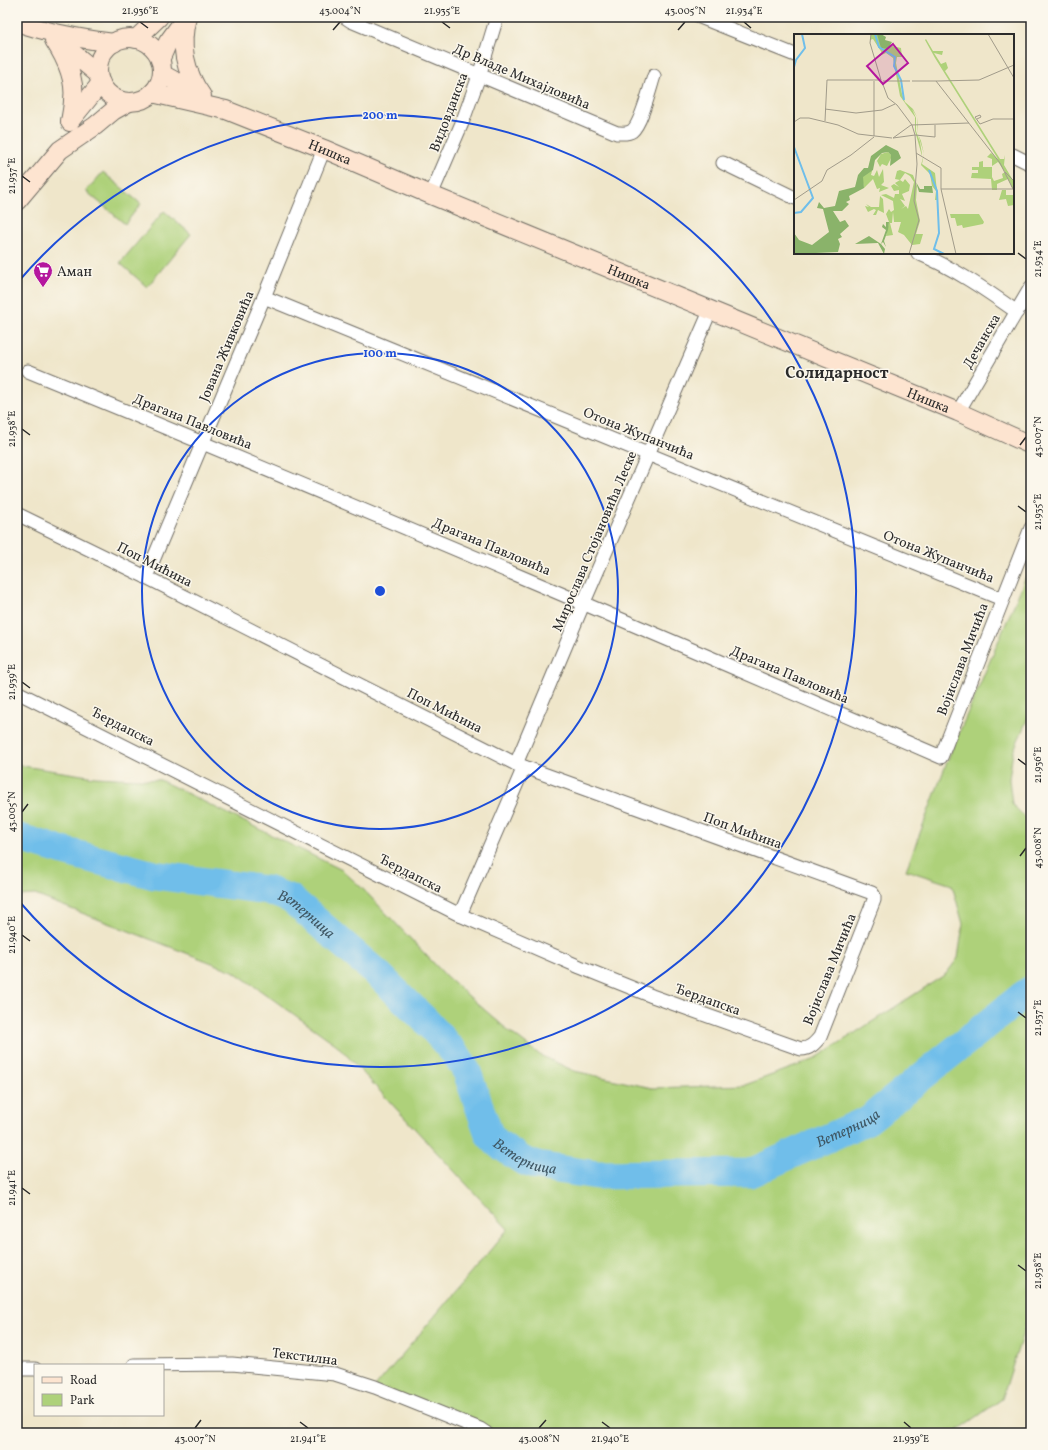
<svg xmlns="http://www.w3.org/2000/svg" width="1048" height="1450" viewBox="0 0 1048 1450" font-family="Vollkorn,serif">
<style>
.green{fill:#aed17a;stroke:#6c7e52}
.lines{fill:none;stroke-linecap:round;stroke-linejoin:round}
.river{stroke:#6fbeea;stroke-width:29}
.street-casing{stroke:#706c63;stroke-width:15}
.secondary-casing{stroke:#706c63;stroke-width:20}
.street{stroke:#fff;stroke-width:13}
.secondary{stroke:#fde4d0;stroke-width:18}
.ticks{fill:none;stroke:#2b2b2b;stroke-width:1.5}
.ring{fill:none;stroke:#1d4ed8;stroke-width:2}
.labels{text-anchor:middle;stroke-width:3;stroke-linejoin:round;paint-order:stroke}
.street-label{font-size:14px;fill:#2b2b2b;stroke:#fbf7ec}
.poi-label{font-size:14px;fill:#2b2b2b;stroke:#fbf7ec;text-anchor:start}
.water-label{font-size:15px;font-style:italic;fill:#3f5764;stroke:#fbf7ec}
.quarter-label{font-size:16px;font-weight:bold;fill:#2b2b2b;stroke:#fbf7ec}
.inset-river{fill:none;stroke:#6fbeea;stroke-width:2}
.inset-road{fill:none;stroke:#a19b8a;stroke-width:1}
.view{fill:#b5179e;fill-opacity:0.15;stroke:#b5179e;stroke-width:2}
.inset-edge{fill:none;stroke:#2b2b2b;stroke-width:2}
.centre{fill:#1d4ed8;stroke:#fbf7ec;stroke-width:2}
.ring-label{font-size:12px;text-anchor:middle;font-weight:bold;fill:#1d4ed8;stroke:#fbf7ec;stroke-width:3;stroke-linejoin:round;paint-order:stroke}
.neatline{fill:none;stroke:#2b2b2b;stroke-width:1.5}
.ticks-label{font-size:10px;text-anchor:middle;fill:#2b2b2b}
</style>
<rect width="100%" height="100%" fill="#fbf7ec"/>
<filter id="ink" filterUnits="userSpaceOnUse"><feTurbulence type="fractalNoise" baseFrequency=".025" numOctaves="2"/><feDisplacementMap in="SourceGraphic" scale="8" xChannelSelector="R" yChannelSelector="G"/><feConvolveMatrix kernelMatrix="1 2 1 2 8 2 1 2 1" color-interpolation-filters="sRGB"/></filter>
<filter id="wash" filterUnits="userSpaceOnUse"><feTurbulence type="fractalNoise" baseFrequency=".012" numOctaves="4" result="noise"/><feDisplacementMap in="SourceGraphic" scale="16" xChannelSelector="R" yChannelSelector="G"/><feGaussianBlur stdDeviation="0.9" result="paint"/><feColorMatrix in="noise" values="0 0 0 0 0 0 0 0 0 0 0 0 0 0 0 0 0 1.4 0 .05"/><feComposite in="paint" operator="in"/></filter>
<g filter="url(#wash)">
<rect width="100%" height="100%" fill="#efe6ca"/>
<g class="green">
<polygon points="103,172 141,204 125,224 86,191"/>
<polygon points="164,211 191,234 147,287 120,263"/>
<polygon points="1031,565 1031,711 1013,752 1009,779 1012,804 1031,823 1031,1153 1028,1157 1031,1172 1031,1308 1002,1399 954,1433 486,1433 375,1387 508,1229 337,1045 233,971 35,895 17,896 17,763 23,766 95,777 160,780 342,870 362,888 447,977 510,1032 540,1055 574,1071 652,1088 745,1085 813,1060 946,974 958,958 963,924 952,885 906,870 950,754"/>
</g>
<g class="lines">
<path class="river" id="s1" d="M 17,837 L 63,851 L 154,875 L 267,890 L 291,899 L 380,976 L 427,1022 L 458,1057 L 467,1072 L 489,1134 L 497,1143 L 522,1160 L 537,1166 L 597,1175 L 750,1173 L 868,1120 L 1021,997 L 1031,990"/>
</g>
</g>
<g filter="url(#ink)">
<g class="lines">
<defs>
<g id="street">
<path d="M 345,17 L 351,21 L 617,133 C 621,133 628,134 632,131 C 641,124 650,88 654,76"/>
<polyline points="700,17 795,55"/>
<polyline points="1013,155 1031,164"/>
<polyline points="723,163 795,198"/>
<polyline points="431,195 462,123 479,76 497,17"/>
<path d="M 918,253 C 954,268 986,290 1017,312"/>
<polyline points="264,297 1002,599"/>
<path d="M 28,371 C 334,496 638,626 941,757 L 1031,528"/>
<polyline points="958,412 1031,287"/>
<path d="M 17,514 L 146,577 L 516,764 L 872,893 L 874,896 L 874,900 L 820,1037 C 815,1043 810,1049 801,1049 L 652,996 L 580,967 L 460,915 L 17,692"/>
<polyline points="146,577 264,297 324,149"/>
<polyline points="516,764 584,602 711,309"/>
<polyline points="460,915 524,767"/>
<polyline points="134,1365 232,1364 335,1374 375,1387 480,1429 486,1433"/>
<polyline points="17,1369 35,1369"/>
</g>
<g id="secondary">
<path d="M 187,17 C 179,46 185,72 202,96"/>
<path d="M 17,22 C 48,33 81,39 114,43"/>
<circle cx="130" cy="70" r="32"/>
<polyline points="136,39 159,17"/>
<path d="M 54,40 C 65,57 76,78 73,100 C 73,107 71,115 70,122"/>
<polyline points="58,43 68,49 98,74"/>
<polyline points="160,60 168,42 184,20"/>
<polyline points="162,74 201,95"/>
<path id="s2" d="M 152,93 L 226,110 L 324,149 L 431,195 L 958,412 L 1031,445"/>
<polyline points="70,121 101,83"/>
<polyline points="17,201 60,150 95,126 113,111 129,102"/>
</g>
</defs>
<use href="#street" class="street-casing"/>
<use href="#secondary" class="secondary-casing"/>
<use href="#street" class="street"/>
<use href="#secondary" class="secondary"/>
</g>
</g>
<path class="ticks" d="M 140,22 L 148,28M 442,22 L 450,28M 744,22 L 751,28M 333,30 L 340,22M 678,30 L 685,22M 22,176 L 30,182M 1018,253 L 1026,259M 22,429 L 30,435M 1020,445 L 1026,437M 1018,506 L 1026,512M 22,682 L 30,688M 1018,759 L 1026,765M 22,812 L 28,804M 1020,856 L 1026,848M 22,935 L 30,941M 1018,1012 L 1026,1018M 22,1188 L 30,1194M 1018,1265 L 1026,1271M 300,1422 L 308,1428M 602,1422 L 610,1428M 904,1422 L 911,1428M 195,1428 L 201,1420M 539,1428 L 546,1420"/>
<g class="ring">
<circle cx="380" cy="591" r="238"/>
<path d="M18 282A476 476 0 1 1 18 900"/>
</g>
<defs>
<symbol id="supermarket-pin" viewBox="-11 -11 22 30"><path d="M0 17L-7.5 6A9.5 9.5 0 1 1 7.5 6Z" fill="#b5179e" stroke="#fbf7ec"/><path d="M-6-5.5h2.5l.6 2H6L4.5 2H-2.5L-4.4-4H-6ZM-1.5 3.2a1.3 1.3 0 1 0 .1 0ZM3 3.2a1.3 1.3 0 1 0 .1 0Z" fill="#fff"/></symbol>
</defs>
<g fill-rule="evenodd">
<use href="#supermarket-pin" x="32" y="260" width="22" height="30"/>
</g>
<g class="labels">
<g class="street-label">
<text transform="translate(522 76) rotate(23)" y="5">Др Владе Михајловића</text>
<text transform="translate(448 112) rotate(-69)" y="5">Видовданска</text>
<text dy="5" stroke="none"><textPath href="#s2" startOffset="188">Нишка</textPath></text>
<text dy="5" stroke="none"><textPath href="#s2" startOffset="512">Нишка</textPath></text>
<text transform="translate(981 341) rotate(-60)" y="5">Дечанска</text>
<text transform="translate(226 346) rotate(-67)" y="5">Јована Живковића</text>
<text dy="5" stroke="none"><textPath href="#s2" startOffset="836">Нишка</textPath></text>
<text transform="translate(193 421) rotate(22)" y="5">Драгана Павловића</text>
<text transform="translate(639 433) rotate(22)" y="5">Отона Жупанчића</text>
<text transform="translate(594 541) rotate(-67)" y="5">Мирослава Стојановића Леске</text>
<text transform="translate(492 546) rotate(23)" y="5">Драгана Павловића</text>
<text transform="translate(939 556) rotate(22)" y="5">Отона Жупанчића</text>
<text transform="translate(155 564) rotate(27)" y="5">Поп Мићина</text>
<text transform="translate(962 659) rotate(-69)" y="5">Војислава Мичића</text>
<text transform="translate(790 674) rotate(23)" y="5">Драгана Павловића</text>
<text transform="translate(445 710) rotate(27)" y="5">Поп Мићина</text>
<text transform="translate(123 726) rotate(27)" y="5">Ђердапска</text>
<text transform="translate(743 830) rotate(20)" y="5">Поп Мићина</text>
<text transform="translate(411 873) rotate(27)" y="5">Ђердапска</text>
<text transform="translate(829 969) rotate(-68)" y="5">Војислава Мичића</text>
<text transform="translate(708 999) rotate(20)" y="5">Ђердапска</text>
<text transform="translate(305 1356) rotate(7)" y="5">Текстилна</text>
</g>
<g class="poi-label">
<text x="57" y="276">Аман</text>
</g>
<g class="water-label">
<text dy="5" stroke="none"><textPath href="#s1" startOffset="303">Ветерница</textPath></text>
<text dy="5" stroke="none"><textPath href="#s1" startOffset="975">Ветерница</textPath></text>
<text dy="5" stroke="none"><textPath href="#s1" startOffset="639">Ветерница</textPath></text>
</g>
<g class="quarter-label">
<text x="837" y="378">Солидарност</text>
</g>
</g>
<g transform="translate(794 34)">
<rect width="220" height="220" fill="#efe6ca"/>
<path d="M 77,0 L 83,0 L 94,15 L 98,12 L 107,14 L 108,23 L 103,23 L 102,29 L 108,60 L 111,68 L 119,75 L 123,83 L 124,91 L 124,100 L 123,83 L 118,75 L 122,84 L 122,97 L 126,108 L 128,120 L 128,122 L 121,97 L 121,83 L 106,62 L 99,24 L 92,19 L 81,24 L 88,19 L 79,5 L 76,6 ZM 132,5 L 139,17 L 149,17 L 148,21 L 140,19 L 147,30 L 152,28 L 154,34 L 151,37 L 206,125 L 210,125 L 211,121 L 210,131 L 220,148 L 220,158 L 214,145 L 203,150 L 203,156 L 198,156 L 197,145 L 177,144 L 178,139 L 184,139 L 184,136 L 178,136 L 178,133 L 185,133 L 185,128 L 189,127 L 189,133 L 198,133 L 198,143 L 200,147 L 209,144 L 208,140 L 211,138 L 204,128 L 198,132 L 198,125 L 193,123 L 197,119 L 204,125 L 141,24 L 131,6 ZM 124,100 L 127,107 L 130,120 L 128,130 L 141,139 L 144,166 L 141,166 L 142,157 L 138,152 L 136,140 L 127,131 L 130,120 ZM 94,118 L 98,122 L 93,132 L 88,130 L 86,133 L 83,127 L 80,132 L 87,120 ZM 89,135 L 90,148 L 87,151 L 95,154 L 85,158 L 86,154 L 83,155 L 79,145 L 70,154 L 68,143 L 76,137 L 78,137 L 77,141 L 80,142 L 83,136 L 85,143 ZM 106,136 L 119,141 L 123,152 L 122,166 L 126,187 L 122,200 L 129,200 L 126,210 L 118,211 L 110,201 L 104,198 L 107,188 L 100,188 L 99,178 L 98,189 L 96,189 L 99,201 L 92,202 L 95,188 L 92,180 L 95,175 L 97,178 L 100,176 L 99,167 L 87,161 L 92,160 L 100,164 L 101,160 L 105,160 L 105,156 L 100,157 L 97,152 L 100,150 L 105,153 L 101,149 L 106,146 L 101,145 L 103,137 ZM 111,139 L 116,142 L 120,148 L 114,175 L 112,172 L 107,175 L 111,172 L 106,165 L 111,167 L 108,160 L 115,157 L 116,151 L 111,145 L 109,148 L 106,146 ZM 208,156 L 212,156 L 212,161 L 220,161 L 220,171 L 214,172 L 212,165 L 205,166 ZM 86,162 L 89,165 L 90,179 L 84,176 L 82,181 L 79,181 L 82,176 L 80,175 L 74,178 L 71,172 L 75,173 L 72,170 L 77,173 L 85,173 ZM 156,180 L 185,180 L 190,188 L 189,190 L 169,194 L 168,191 L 163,192 L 161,184 L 157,184 Z" fill="#aed17a" fill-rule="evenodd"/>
<path d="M 83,0 L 87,0 L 92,3 L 91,6 L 98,8 L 94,15 L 87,14 ZM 92,111 L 104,117 L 107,124 L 96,132 L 97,121 L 94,118 L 88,119 L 81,126 L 79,136 L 69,143 L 70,154 L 55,162 L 56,166 L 52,168 L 55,170 L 48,177 L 39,177 L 46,188 L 51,186 L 55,192 L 46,200 L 48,203 L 44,205 L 46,210 L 44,218 L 0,220 L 0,199 L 5,206 L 18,211 L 35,198 L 29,175 L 23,174 L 25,168 L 30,174 L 41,172 L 45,157 L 61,153 L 64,141 L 70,134 L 74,134 L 77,122 ZM 122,148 L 126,155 L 130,155 L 130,152 L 138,152 L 139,159 L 125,158 ZM 92,188 L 95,188 L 94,196 L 90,207 L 92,213 L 89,208 L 87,210 L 91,215 L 90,220 L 84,209 L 61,210 L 75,202 L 87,210 L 92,196 L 88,193 L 89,190 L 92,193 Z" fill="#8ab36a"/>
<path class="inset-river" d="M 81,0 L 85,13 L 101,23 L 100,32 L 107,46 L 110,66M 0,33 L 2,26 L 11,14 L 8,0M 0,113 L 19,164 L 7,178 L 0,179M 135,136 L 143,157 L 145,199 L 140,215 L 150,220"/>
<path class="inset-road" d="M 77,0 L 76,9 L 87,46M 194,0 L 220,44M 89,47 L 116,47M 118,47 L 144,47M 142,47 L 206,129 L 219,155 L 147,155 L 162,220M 144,47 L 185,46 L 220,31M 88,48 L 94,64 L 103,71 L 118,91M 31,75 L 62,79 L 88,76 L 101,70M 183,85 L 187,83 L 186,81 L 181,83 L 186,90 L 199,85 L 220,85M 31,87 L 33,46 L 87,46M 0,88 L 6,84 L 15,84 L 44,91 L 64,100 L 98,104M 80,102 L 80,47M 99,104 L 117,91 L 175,89M 99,104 L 121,101 L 118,91M 122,119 L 147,134M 147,134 L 147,155M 211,138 L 220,147M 0,166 L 28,147 L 33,136 L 57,121 L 80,103M 115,220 L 125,186 L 120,167 L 123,130 L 121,101 L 141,103 L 141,91"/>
<path class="view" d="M 99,10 L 114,29 L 89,50 L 73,32 Z"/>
<rect width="220" height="220" class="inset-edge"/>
</g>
<circle cx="380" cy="591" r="6" class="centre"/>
<g class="ring-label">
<text x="380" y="119">200 m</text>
<text x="380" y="357">100 m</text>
</g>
<rect width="1048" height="1450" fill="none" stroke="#fbf7ec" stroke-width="44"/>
<rect x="34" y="1364" width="130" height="52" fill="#fbf7ec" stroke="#a8a59f"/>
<rect x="42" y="1377" width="20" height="6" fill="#fde4d0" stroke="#a8a59f"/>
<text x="70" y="1384" font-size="12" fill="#2b2b2b">Road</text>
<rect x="42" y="1394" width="20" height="12" fill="#aed17a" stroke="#a8a59f"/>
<text x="70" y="1404" font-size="12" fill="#2b2b2b">Park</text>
<rect x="22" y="22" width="1004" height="1406" class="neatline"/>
<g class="ticks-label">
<text x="140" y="14">21.936°E</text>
<text x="340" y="14">43.004°N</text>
<text x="442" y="14">21.935°E</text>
<text x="685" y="14">43.005°N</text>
<text x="744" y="14">21.934°E</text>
<text transform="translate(11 176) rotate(-90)" y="4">21.937°E</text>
<text transform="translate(1037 259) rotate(-90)" y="4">21.934°E</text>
<text transform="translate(11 429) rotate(-90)" y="4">21.938°E</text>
<text transform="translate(1037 437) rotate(-90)" y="4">43.007°N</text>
<text transform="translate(1037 512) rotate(-90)" y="4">21.935°E</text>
<text transform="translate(11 682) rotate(-90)" y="4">21.939°E</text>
<text transform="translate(1037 765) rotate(-90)" y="4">21.936°E</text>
<text transform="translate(11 812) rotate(-90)" y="4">43.005°N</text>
<text transform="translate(1037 848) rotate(-90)" y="4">43.008°N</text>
<text transform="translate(11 935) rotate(-90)" y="4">21.940°E</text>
<text transform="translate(1037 1018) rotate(-90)" y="4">21.937°E</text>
<text transform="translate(11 1188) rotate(-90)" y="4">21.941°E</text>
<text transform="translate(1037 1271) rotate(-90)" y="4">21.938°E</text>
<text x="195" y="1442">43.007°N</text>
<text x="308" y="1442">21.941°E</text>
<text x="539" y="1442">43.008°N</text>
<text x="610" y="1442">21.940°E</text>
<text x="911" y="1442">21.939°E</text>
</g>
</svg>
